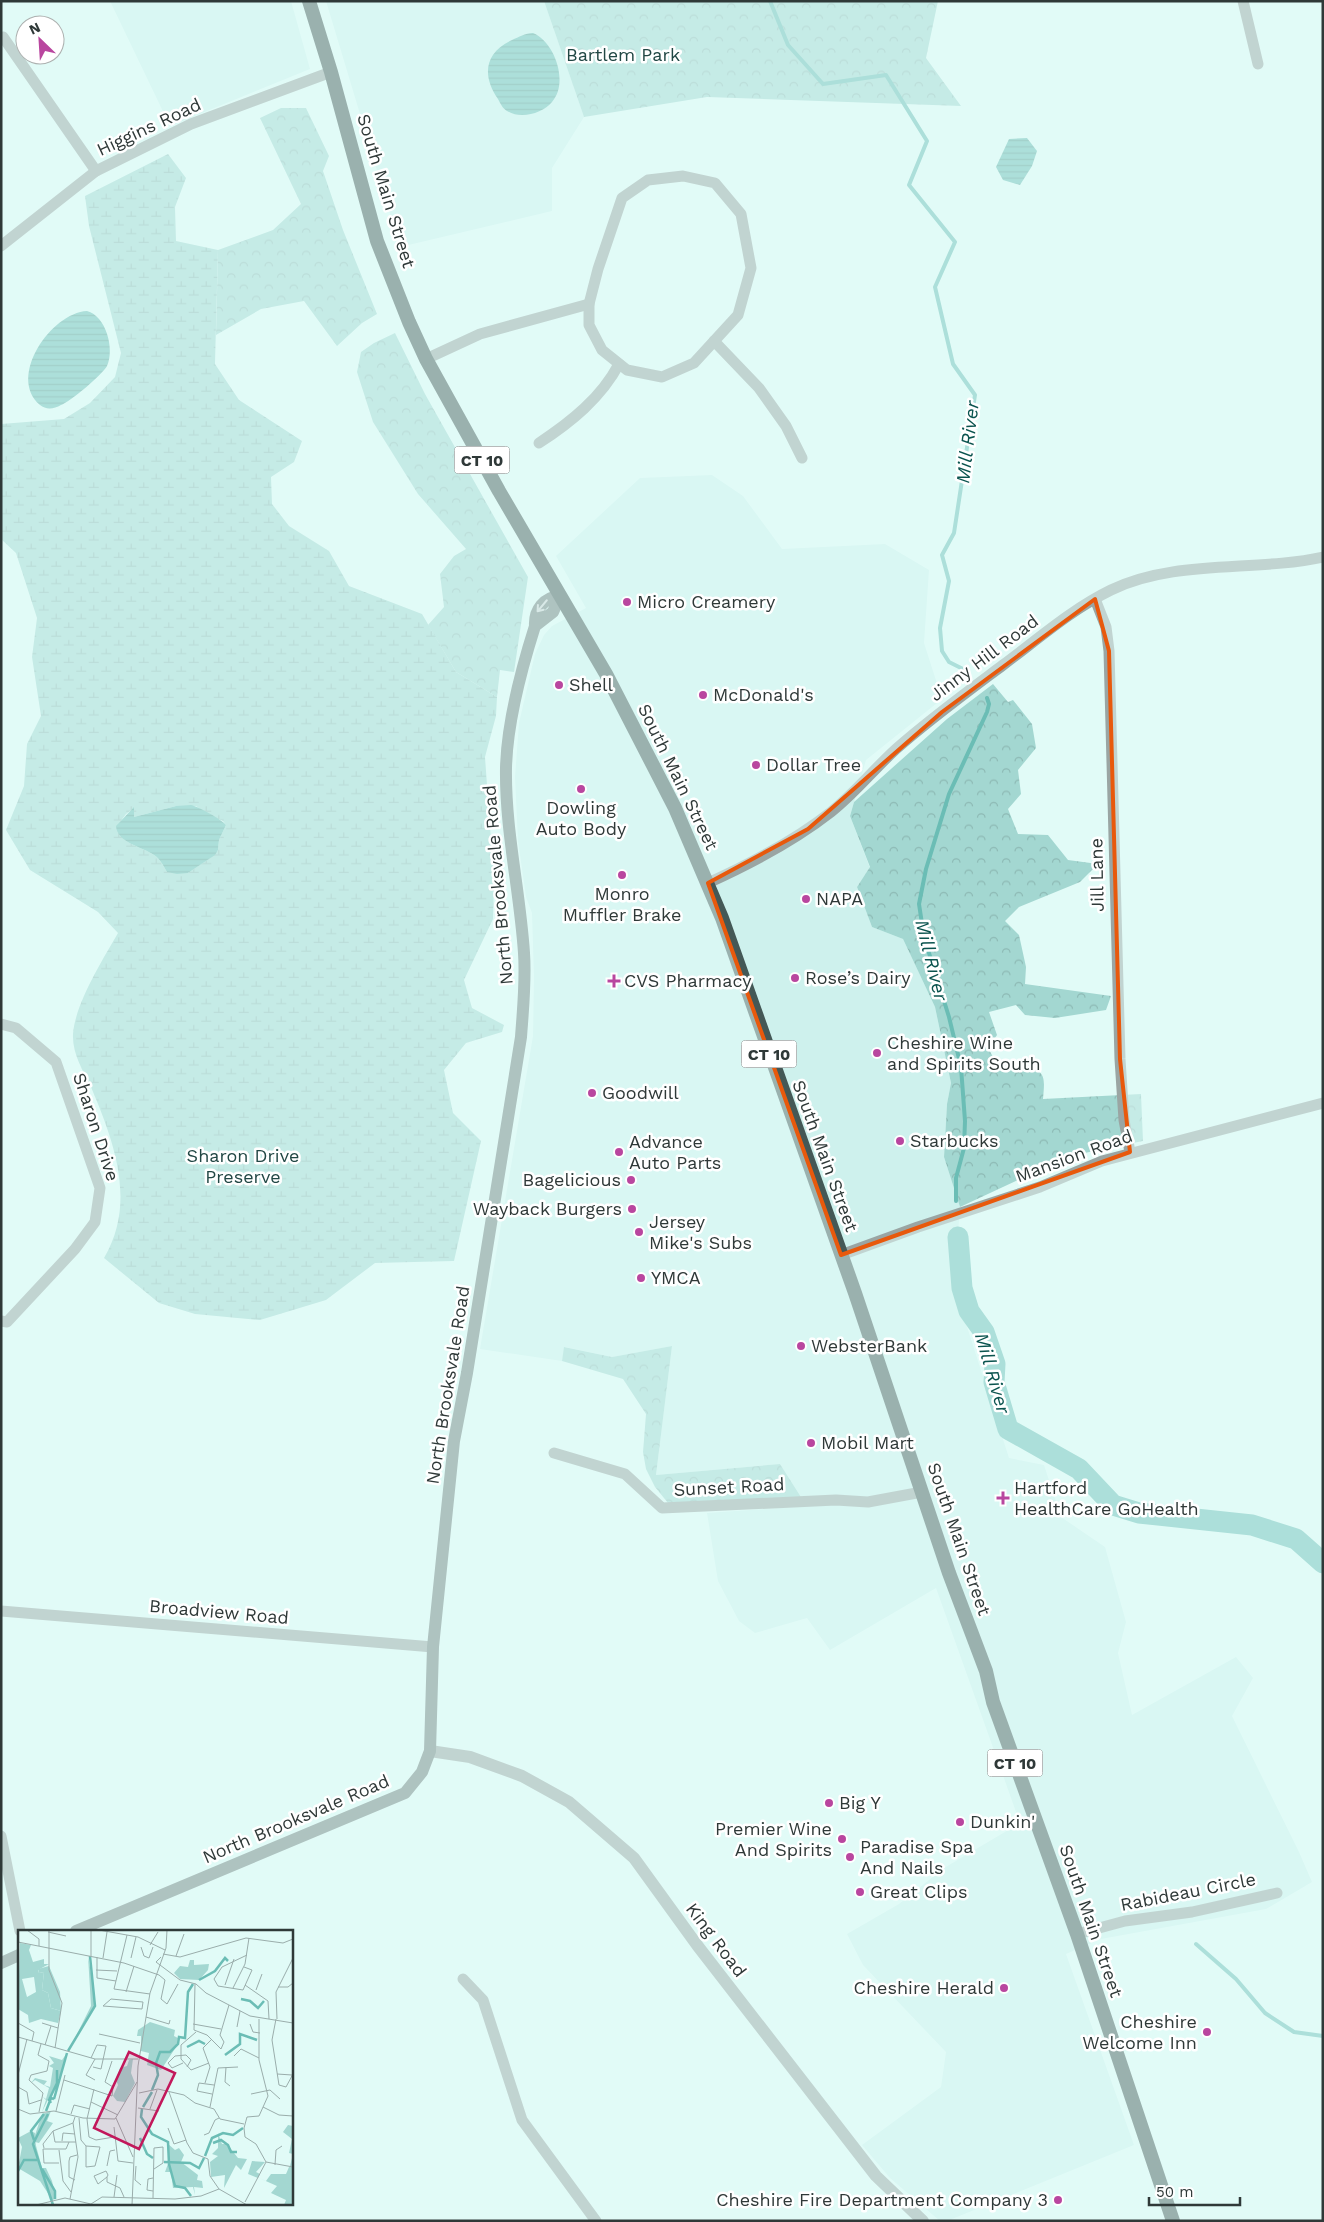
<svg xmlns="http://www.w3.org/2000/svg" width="1324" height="2222" viewBox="0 0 1324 2222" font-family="'Work Sans',sans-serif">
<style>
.built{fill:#cef1ed}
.forest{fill:url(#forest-crowns)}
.wetland{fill:url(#wetland-marsh);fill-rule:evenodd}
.water{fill:url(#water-rules)}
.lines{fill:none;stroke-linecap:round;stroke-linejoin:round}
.stream{stroke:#6bbdb5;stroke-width:4}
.river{stroke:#6bbdb5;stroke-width:21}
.minor{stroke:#9aa5a3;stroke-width:11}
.tertiary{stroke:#9aa5a3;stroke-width:12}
.secondary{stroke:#6f7e7d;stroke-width:12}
.trunk{stroke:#445856;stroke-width:14}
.oneway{stroke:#cdd2d2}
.marked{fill:none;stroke:#e8590c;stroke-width:4;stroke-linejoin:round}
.poi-dot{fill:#b9469f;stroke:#fff;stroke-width:2}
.labels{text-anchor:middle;stroke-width:5;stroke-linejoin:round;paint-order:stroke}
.shield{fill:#fff;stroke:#6d7474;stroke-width:1}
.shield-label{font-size:16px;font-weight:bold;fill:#2f3938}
.park-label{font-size:18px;fill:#214744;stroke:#fff}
.street-label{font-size:18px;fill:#2f3938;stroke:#fff}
.poi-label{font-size:18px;fill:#2f3938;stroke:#fff;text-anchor:start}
.water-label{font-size:19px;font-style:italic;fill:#0b544f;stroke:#fff}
.inset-river{fill:none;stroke:#6bbdb5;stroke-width:2.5}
.inset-road{fill:none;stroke:#9aadab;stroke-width:1}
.view{fill:#c2185b;fill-opacity:0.15;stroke:#c2185b;stroke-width:2.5}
.inset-edge{fill:none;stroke:#2f3938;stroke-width:2.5}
</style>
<defs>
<pattern id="forest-crowns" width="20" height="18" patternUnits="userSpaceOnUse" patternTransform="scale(1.25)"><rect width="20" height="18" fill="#a3d7d1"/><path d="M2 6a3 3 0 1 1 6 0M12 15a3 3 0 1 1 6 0" fill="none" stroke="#8db9b4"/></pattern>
<pattern id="wetland-marsh" width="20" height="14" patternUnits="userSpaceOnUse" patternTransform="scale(1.25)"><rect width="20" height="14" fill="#a3d7d1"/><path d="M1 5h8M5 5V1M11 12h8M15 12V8" fill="none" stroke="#8db9b4"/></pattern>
<pattern id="water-rules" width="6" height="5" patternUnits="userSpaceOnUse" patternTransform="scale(1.25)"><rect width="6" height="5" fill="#6bbdb5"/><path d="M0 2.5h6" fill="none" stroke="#589b94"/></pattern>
</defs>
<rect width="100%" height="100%" fill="#e1fbf7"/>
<g class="built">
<polygon points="110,1 291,1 310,69 170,126"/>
<polygon points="326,1 544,1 584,117 552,168 552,211 400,247"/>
<polygon points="712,475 743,496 782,549 885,544 929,570 924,643 942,699 866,760 850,816 870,868 857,887 872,927 903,939 935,1007 951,1083 947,1104 944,1157 960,1207 954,1286 1009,1458 1044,1465 1061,1517 1105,1547 1126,1622 1118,1653 1132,1715 1236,1657 1253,1678 1232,1716 1299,1852 1312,1882 1266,1909 1101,1939 1066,1954 1134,2145 947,2221 940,2221 890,2178 862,2145 941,2087 946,2052 863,1965 847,1934 899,1904 944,1868 1020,1823 936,1588 830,1650 807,1618 755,1633 739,1621 718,1581 707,1513 807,1506 780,1464 656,1475 672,1346 612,1357 565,1347 562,1361 480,1349 533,1036 534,977 532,913 526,897 518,841 515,777 519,723 535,654 544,635 552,626 586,608 556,556 640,478"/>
</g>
<g class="forest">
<polygon points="544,1 938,1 926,58 961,106 707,97 584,117"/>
<polygon points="281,108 306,108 329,156 323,171 343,230 377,314 362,323 337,346 304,301 261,309 216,335 218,250 273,230 301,204 260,118"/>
<polygon points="395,333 425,394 528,577 514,672 500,670 497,697 456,672 428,625 444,607 440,574 454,556 466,549 418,494 373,422 357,372 361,352 374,343"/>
<path d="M 993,684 L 1008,702 L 1013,700 L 1032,724 L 1036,748 L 1018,770 L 1021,794 L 1008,809 L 1018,834 L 1048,835 L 1068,860 L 1098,864 L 1080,882 L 1019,907 L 1005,921 L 1019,935 L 1026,967 L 1025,984 L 1111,996 L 1106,1010 L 1055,1018 L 1025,1015 L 1016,1005 L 989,1012 L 997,1035 L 988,1048 L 1001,1071 L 1013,1068 L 1023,1063 C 1046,1073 1045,1075 1043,1099 L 1141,1094 L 1143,1141 L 1070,1156 L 960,1207 L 944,1157 L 947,1104 L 951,1083 L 935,1007 L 903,939 L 872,927 L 857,887 L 870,867 L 850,816 L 854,802 L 947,719 Z"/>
<polygon points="672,1346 656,1475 780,1464 801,1497 668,1503 655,1487 646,1469 643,1452 646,1414 623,1379 562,1361 564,1347 612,1357"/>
</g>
<path class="wetland" d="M 168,154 L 186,178 L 175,207 L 176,241 L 218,250 L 215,364 L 239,400 L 302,441 L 294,462 L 271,477 L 272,504 L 289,526 L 329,551 L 349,586 L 422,614 L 456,672 L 497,697 L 496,716 L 485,757 L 494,882 L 493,919 L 464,980 L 472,1008 L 504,1025 L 502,1032 L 466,1043 L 444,1070 L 453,1113 L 481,1141 L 454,1261 L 375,1263 L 326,1300 L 260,1320 L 195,1314 L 159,1303 L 104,1258 C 137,1202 114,1142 91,1087 C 83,1071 72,1053 73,1034 C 75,1004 103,959 118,933 L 98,912 L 30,870 L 6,830 L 24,786 L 27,744 L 41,716 L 32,657 L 37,618 L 16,553 L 1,539 L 1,424 L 64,419 L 90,403 L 115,377 L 121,353 L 89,226 L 85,196 ZM 176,806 L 196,806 L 209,815 L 223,821 L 226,825 L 219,840 L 218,850 L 210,858 L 188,873 L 167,872 C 163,865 160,859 154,855 C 143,847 117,843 117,826 L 126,814 L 134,808 L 134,817 Z"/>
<g class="water">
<path d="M 533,33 C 555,42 569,83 552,102 C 543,113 521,120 507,111 C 503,109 500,103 498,99 C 482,76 484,53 512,40 C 519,37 525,33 533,33 Z"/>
<polygon points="1027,138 1037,151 1032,166 1020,185 1003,180 996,167 1009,139"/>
<path d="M 87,311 C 106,316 115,349 107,366 C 103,374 70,402 61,405 C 54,409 46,410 40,405 C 7,377 51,313 87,311 Z"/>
<path d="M 191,805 C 197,806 223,820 226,825 L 219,840 L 218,850 L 215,855 L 188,873 L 177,874 L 167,872 C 163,865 160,859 154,855 C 143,847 117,843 116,826 L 134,807 L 134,817 L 176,806 Z"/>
</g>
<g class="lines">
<g class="stream">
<polyline points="770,1 788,45 823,84 886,75 927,141 909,185 955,242 935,287 953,364 975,395 954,533 942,555 949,581 940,628 942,651 949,662 965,670"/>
<polyline points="956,1201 956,1178 964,1148 965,1121 961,1067 949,1017 924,937 919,904 926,869 949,794 987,712 989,704 987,698"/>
<polyline points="1196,1944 1236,1979 1265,2013 1294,2032 1323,2036"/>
</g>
<polyline class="river" points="958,1237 962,1288 969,1311 984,1332 995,1364 994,1382 1008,1429 1079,1469 1113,1505 1139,1513 1252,1525 1296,1539 1323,1563"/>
<g class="minor">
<polyline points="1243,1 1258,64"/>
<polyline points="3,37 96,171"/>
<polygon points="683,176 715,183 741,214 751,268 738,315 694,363 662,377 627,370 602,350 589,325 589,304 598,269 622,198 648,180"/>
<polyline points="1,246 96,171 191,124 331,72"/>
<polyline points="714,341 759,388 786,426 802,458"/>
<polyline points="426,359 480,334 589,304"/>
<path d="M 539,443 C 571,422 601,398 619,364"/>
<polyline points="1095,599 1106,627 1109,651 1120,1059 1124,1120 1130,1152"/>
<path d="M 708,883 C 750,864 794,841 831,812 C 855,793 874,769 896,749 C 930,719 967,692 1003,665 C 1038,639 1072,609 1111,590 C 1174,559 1255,572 1323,557"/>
<polyline points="1,1024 16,1028 56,1062 100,1188 95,1222 75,1249 7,1322 1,1321"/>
<polyline points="841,1255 918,1227 1040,1187 1102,1161 1323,1103"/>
<polyline points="554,1453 625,1474 662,1508 836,1500 868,1502 922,1492"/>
<polyline points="1,1611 433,1647"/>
<polyline points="1,1836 20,1931"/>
<polyline points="1077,1934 1125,1921 1192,1912 1277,1893"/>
<polyline points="463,1979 483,2000 522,2120 596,2221"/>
</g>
<polyline class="tertiary" points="430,1751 470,1757 522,1776 569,1802 634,1858 697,1945 876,2176 923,2221"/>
<g class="secondary">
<path d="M 76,1931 L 405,1793 L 422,1772 L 430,1751 L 433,1647 L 454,1441 L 467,1373 L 521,1037 C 523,1009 526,981 524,953 C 520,891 505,830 506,768 C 507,725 522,667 535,626 C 534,610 544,597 560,596 L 553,612 L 535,626"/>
<polyline points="1,1963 19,1955"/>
</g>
<polyline class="trunk" points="309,1 331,72 377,241 409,322 426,359 499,491 606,674 675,808 722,918 855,1293 949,1573 986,1671 993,1702 1077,1934 1173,2221"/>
</g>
<defs><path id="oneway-shaft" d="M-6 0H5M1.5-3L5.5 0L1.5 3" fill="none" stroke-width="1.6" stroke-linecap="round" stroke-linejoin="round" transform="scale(1.25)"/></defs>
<use class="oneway" href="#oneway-shaft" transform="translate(542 606) rotate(130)"/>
<path d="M0 0H1324V2222H0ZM 1095,599 L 1109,651 L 1120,1059 L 1130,1152 L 841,1255 L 708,883 L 808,829 L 942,712 Z" fill="#e1fbf7" fill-opacity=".55" fill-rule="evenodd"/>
<path class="marked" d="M 1095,599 L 1109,651 L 1120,1059 L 1130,1152 L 841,1255 L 708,883 L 808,829 L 942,712 Z"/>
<g class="poi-dot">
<circle cx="627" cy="602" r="5"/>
<circle cx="559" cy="685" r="5"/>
<circle cx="703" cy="695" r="5"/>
<circle cx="756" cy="765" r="5"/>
<circle cx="581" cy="789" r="5"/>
<circle cx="622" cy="875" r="5"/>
<circle cx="806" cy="899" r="5"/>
<circle cx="795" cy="978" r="5"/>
<path d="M611.5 973.5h5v5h5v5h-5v5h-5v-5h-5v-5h5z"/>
<circle cx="877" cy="1053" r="5"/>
<circle cx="592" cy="1093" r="5"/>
<circle cx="900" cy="1141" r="5"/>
<circle cx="619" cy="1152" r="5"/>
<circle cx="631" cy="1180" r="5"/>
<circle cx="632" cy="1209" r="5"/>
<circle cx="639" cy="1232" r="5"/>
<circle cx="641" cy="1278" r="5"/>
<circle cx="801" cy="1346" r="5"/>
<circle cx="811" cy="1443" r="5"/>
<path d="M1000.5 1490.5h5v5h5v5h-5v5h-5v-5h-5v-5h5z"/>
<circle cx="829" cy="1803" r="5"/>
<circle cx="960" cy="1822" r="5"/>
<circle cx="842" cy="1839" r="5"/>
<circle cx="850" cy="1857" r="5"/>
<circle cx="860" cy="1892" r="5"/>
<circle cx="1004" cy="1988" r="5"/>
<circle cx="1207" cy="2032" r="5"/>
<circle cx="1058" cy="2200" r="5"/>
</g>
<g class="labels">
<g class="shield">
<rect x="454.5" y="446.5" width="55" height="27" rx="4"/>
<rect x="741.5" y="1040.5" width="55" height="27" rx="4"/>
<rect x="987.5" y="1749.5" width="55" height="27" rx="4"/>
</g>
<g class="shield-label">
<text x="482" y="466">CT 10</text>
<text x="769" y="1060">CT 10</text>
<text x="1015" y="1769">CT 10</text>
</g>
<g class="park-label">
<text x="623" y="61">Bartlem Park</text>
<text x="243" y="1162">Sharon Drive<tspan x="243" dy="21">Preserve</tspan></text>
</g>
<g class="street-label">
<text transform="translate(149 127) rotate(-25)" y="6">Higgins Road</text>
<text transform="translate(386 191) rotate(73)" y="6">South Main Street</text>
<text transform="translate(984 658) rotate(-37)" y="6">Jinny Hill Road</text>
<text transform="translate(678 777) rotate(64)" y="6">South Main Street</text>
<text transform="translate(1097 875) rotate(-91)" y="6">Jill Lane</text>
<text transform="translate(498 885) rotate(-95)" y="6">North Brooksvale Road</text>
<text transform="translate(96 1127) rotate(72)" y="6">Sharon Drive</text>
<text transform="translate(825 1156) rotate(70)" y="6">South Main Street</text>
<text transform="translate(1074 1156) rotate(-20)" y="6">Mansion Road</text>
<text transform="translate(448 1385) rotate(-81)" y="6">North Brooksvale Road</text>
<text transform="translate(729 1487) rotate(-3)" y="6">Sunset Road</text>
<text transform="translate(959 1539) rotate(71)" y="6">South Main Street</text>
<text transform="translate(219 1612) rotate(5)" y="6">Broadview Road</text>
<text transform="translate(296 1819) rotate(-23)" y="6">North Brooksvale Road</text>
<text transform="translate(1188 1892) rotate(-11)" y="6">Rabideau Circle</text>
<text transform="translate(1091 1921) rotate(71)" y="6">South Main Street</text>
<text transform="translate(716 1940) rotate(53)" y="6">King Road</text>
</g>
<g class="poi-label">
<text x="637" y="608">Micro Creamery</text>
<text x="569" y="691">Shell</text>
<text x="713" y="701">McDonald's</text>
<text x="766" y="771">Dollar Tree</text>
<text x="581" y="814" text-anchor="middle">Dowling<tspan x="581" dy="21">Auto Body</tspan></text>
<text x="622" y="900" text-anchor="middle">Monro<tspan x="622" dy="21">Muffler Brake</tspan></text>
<text x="816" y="905">NAPA</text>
<text x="805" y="984">Rose’s Dairy</text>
<text x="624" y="987">CVS Pharmacy</text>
<text x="887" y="1049">Cheshire Wine<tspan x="887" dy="21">and Spirits South</tspan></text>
<text x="602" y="1099">Goodwill</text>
<text x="910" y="1147">Starbucks</text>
<text x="629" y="1148">Advance<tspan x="629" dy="21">Auto Parts</tspan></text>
<text x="621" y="1186" text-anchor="end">Bagelicious</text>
<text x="622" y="1215" text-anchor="end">Wayback Burgers</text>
<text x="649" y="1228">Jersey<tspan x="649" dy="21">Mike's Subs</tspan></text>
<text x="651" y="1284">YMCA</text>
<text x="811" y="1352">WebsterBank</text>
<text x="821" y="1449">Mobil Mart</text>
<text x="1014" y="1494">Hartford<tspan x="1014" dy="21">HealthCare GoHealth</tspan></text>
<text x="839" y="1809">Big Y</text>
<text x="970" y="1828">Dunkin'</text>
<text x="832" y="1835" text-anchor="end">Premier Wine<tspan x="832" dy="21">And Spirits</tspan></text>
<text x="860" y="1853">Paradise Spa<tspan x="860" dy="21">And Nails</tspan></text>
<text x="870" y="1898">Great Clips</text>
<text x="994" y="1994" text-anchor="end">Cheshire Herald</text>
<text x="1197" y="2028" text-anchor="end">Cheshire<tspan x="1197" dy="21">Welcome Inn</tspan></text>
<text x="1048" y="2206" text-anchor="end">Cheshire Fire Department Company 3</text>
</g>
<g class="water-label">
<text transform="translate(967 442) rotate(-83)" y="7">Mill River</text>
<text transform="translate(932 960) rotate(76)" y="7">Mill River</text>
<text transform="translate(993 1373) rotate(74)" y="7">Mill River</text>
</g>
</g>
<g transform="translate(18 1930)">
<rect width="275" height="275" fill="#e1fbf7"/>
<path d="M 31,36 L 42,62 L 43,81 L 33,78 L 30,63 L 24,60 L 26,42 L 21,43 L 20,39 ZM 234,231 L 247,232 L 238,242 L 242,244 L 240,248 L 230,244 Z" fill="#a3d7d1"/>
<path d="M 2,13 L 13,15 L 11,20 L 15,32 L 26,29 L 26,34 L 31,34 L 20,40 L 21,43 L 26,42 L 24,60 L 30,63 L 33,78 L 43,81 L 40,93 L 23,89 L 11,93 L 10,85 L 0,79 ZM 16,47 L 18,62 L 9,67 L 4,49 ZM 70,26 L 77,67 L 77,77 L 50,122 L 73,76 ZM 132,92 L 157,100 L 156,106 L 160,108 L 158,117 L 143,140 L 129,135 L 131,123 L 123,121 L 123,106 L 119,106 L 120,100 ZM 49,123 L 43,143 L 24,182 L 28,170 L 25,167 L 28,169 L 31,158 L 17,150 L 13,153 L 17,148 L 29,151 L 26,155 L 32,157 L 35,138 L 31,136 L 36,133 L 31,126 L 44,130 ZM 33,181 L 29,191 L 35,193 L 21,213 L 17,212 L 24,238 L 28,238 L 34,251 L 38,269 L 34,270 L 8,206 L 16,208 L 24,184 ZM 270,195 L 275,196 L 275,236 L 272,236 L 275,224 L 271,223 L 274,209 L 265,202 ZM 200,203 L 204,214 L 209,214 L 220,228 L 229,229 L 223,240 L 218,235 L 206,258 L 207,245 L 193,247 L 192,232 L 200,226 L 194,224 L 200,218 ZM 149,213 L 157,220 L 161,218 L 166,225 L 163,232 L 180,245 L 179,250 L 184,251 L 185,258 L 176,257 L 177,265 L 175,257 L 155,258 L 153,242 L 147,242 L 151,231 ZM 271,237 L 275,237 L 275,275 L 266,275 L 268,270 L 253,263 L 259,256 L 241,248 L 248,251 L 253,244 L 268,244 Z" fill="#a3d7d1" fill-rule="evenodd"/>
<path d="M 115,129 L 113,143 L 117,153 L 107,172 L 99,171 L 95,166 L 100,155 L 98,150 L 102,138 L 109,136 L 111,130 ZM 13,201 L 17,203 L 18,224 L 33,268 L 22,251 L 0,238 L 4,217 L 0,208 Z" fill="#a3d7d1"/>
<path d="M 172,30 L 176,30 L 176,35 L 191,34 L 190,40 L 181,50 L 162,49 L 156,43 L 162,36 L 170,37 Z" fill="#a3d7d1"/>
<path class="inset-river" d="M 181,50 L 197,41 L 207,28 L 210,31M 223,69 L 232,71 L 240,78 L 246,71M 169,117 L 181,111 L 187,114M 50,121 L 77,76 L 72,26M 207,125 L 222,114 L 222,104 L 239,110M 134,160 L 140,145 L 138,133 L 142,122 L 152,122 L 160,114 L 161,107 L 167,108 L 170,62 L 175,54M 36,169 L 49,123M 33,173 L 31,170 L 39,153 L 39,140M 125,177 L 134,162M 124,179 L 123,187 L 134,204 L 150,212 L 151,234 L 157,256 L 167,258 L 173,266M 28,181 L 33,168 L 36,169M 30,184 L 15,214 L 35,275M 122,208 L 129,224 L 135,228M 16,210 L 13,201 L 26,184M 195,213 L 203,210 L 210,215 L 213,222 L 219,222M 187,226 L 194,208 L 205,203 L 215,205 L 225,198M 146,232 L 172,233 L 181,238 L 186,228M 24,239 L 37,261 L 37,269M 0,241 L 6,230 L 19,230"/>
<path class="inset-road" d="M 9,0 L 21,9 L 21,16M 31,0 L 31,40 L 44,73 L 37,118M 81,0 L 120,7 L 147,20M 30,2 L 48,6M 109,5 L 96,59 L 132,64M 0,12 L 106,33 L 141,45 L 147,50 L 143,69 L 149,74 L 160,54M 132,15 L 140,2M 123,17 L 126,26 L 131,28 L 135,17M 145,24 L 162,27 L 228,8 L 265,13 L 275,9M 73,26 L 73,0M 158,26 L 166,4M 79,27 L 79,48 L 98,51M 143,27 L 138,32 L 162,50 L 178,54 L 188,63 L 232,86 L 275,93M 85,28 L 89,2M 113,28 L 118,7M 78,40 L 99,41M 177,54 L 176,100 L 189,105 L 203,119 L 206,112 L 202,105 L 211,75M 207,55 L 216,29M 227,55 L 250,71 L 251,89M 200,56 L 225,60 L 234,40 L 226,37M 200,56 L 196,49 L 204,37 L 229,25M 260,57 L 270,57 L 275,53M 215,58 L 227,34 L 231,8M 238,60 L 244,44M 108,62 L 116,36M 93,69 L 125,72 L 124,79 L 85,76 ZM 128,87 L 151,94 L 152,90M 241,89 L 241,130 L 250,166 L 241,186 L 229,187 L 226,198 L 227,207 L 238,214 L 248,232M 258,89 L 254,110 L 261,155 L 268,157 L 275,144M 259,89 L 258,62 L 275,28M 0,93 L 16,102 L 14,111M 24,93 L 40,98M 175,94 L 203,99M 232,94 L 235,102 L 242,103M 219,97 L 222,81M 178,102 L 163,115 L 163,129 L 173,140 L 191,133M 81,104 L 122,113M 0,107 L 77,129 L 120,129M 27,115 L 33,96M 216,126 L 223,119 L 241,128M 73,128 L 79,115 L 88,116 L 83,139 L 75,137M 165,133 L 154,138 L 150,133 L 157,126 L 168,125 L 173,130 L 169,137M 208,137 L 207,152 L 212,156M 259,144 L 274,145M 0,145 L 9,109M 46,150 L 94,166 L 95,157 L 87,152 L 94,131M 77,150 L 68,145 L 77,129M 187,153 L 192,137 L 185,118 L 193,110M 0,157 L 9,162 L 11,174 L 23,170M 76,159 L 69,189 L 71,207 L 78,210 L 96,207M 151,162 L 169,213 L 175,223 L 190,229 L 192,246 L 201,259M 121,163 L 140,159 L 166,165 L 177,173 L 196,179 L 202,189 L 226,194M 194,164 L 179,161 L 181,153 L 196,155M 233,164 L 252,160 L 262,169M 73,172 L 100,185M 192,177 L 200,138 L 220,137M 245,177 L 261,185 L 275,186M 120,178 L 141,181M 0,179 L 12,184 L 36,181 L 65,188 L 97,189 L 119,152M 132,179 L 139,160M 38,181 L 47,145M 21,182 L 25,163 L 11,150 L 13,145 L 29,141 L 31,131 L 20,125 L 23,114M 53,184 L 56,175 L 72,179M 61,188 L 63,210 L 68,216 L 68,237 L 77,236M 98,188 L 115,227M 96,197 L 100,231 L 115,233M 150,198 L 156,214 L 168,210M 35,201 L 37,212 L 58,212M 186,205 L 191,203 L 197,190 L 201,188M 44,211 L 45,203 L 57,204M 68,216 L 82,217 L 77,236M 26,218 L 25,214 L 35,201 L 55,193M 41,220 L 45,251 L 53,262M 248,232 L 275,237M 41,233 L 26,233 L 25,219 L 48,219 L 51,212M 257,235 L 258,220 L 264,216M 89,236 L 92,221 L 97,220M 118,236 L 117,250 L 123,255M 89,247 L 80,254 L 76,246 L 88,241 L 90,245 L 89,247 L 89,252 L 102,258 L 106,267M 135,248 L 130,249 L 129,260 L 135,261M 57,250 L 51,247 L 51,231 L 52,227 L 59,225M 96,267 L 99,245M 135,268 L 136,218 L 145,217 L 145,233 L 136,239M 52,269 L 60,227 L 55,193 L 57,187M 227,272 L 248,232M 18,275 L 47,268 L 73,274 L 84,267 L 157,269 L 183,266 L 201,259 L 229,275M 114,275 L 120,136 L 132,63 L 148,18 L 149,0"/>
<path class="view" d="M 111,122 L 157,143 L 121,219 L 76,198 Z"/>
<rect width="275" height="275" class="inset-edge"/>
</g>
<rect width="1324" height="2222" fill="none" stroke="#2f3938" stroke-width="5"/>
<g transform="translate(40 40) rotate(335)"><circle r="24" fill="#ffffff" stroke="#acb0af"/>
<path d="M0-4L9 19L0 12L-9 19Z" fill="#b9469f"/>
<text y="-8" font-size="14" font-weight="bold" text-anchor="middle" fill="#2f3938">N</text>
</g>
<path d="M1149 2197v8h91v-8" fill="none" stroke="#2f3938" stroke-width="2.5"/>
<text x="1156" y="2197" font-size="15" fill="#2f3938" stroke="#ffffff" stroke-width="4" paint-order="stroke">50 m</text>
</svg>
